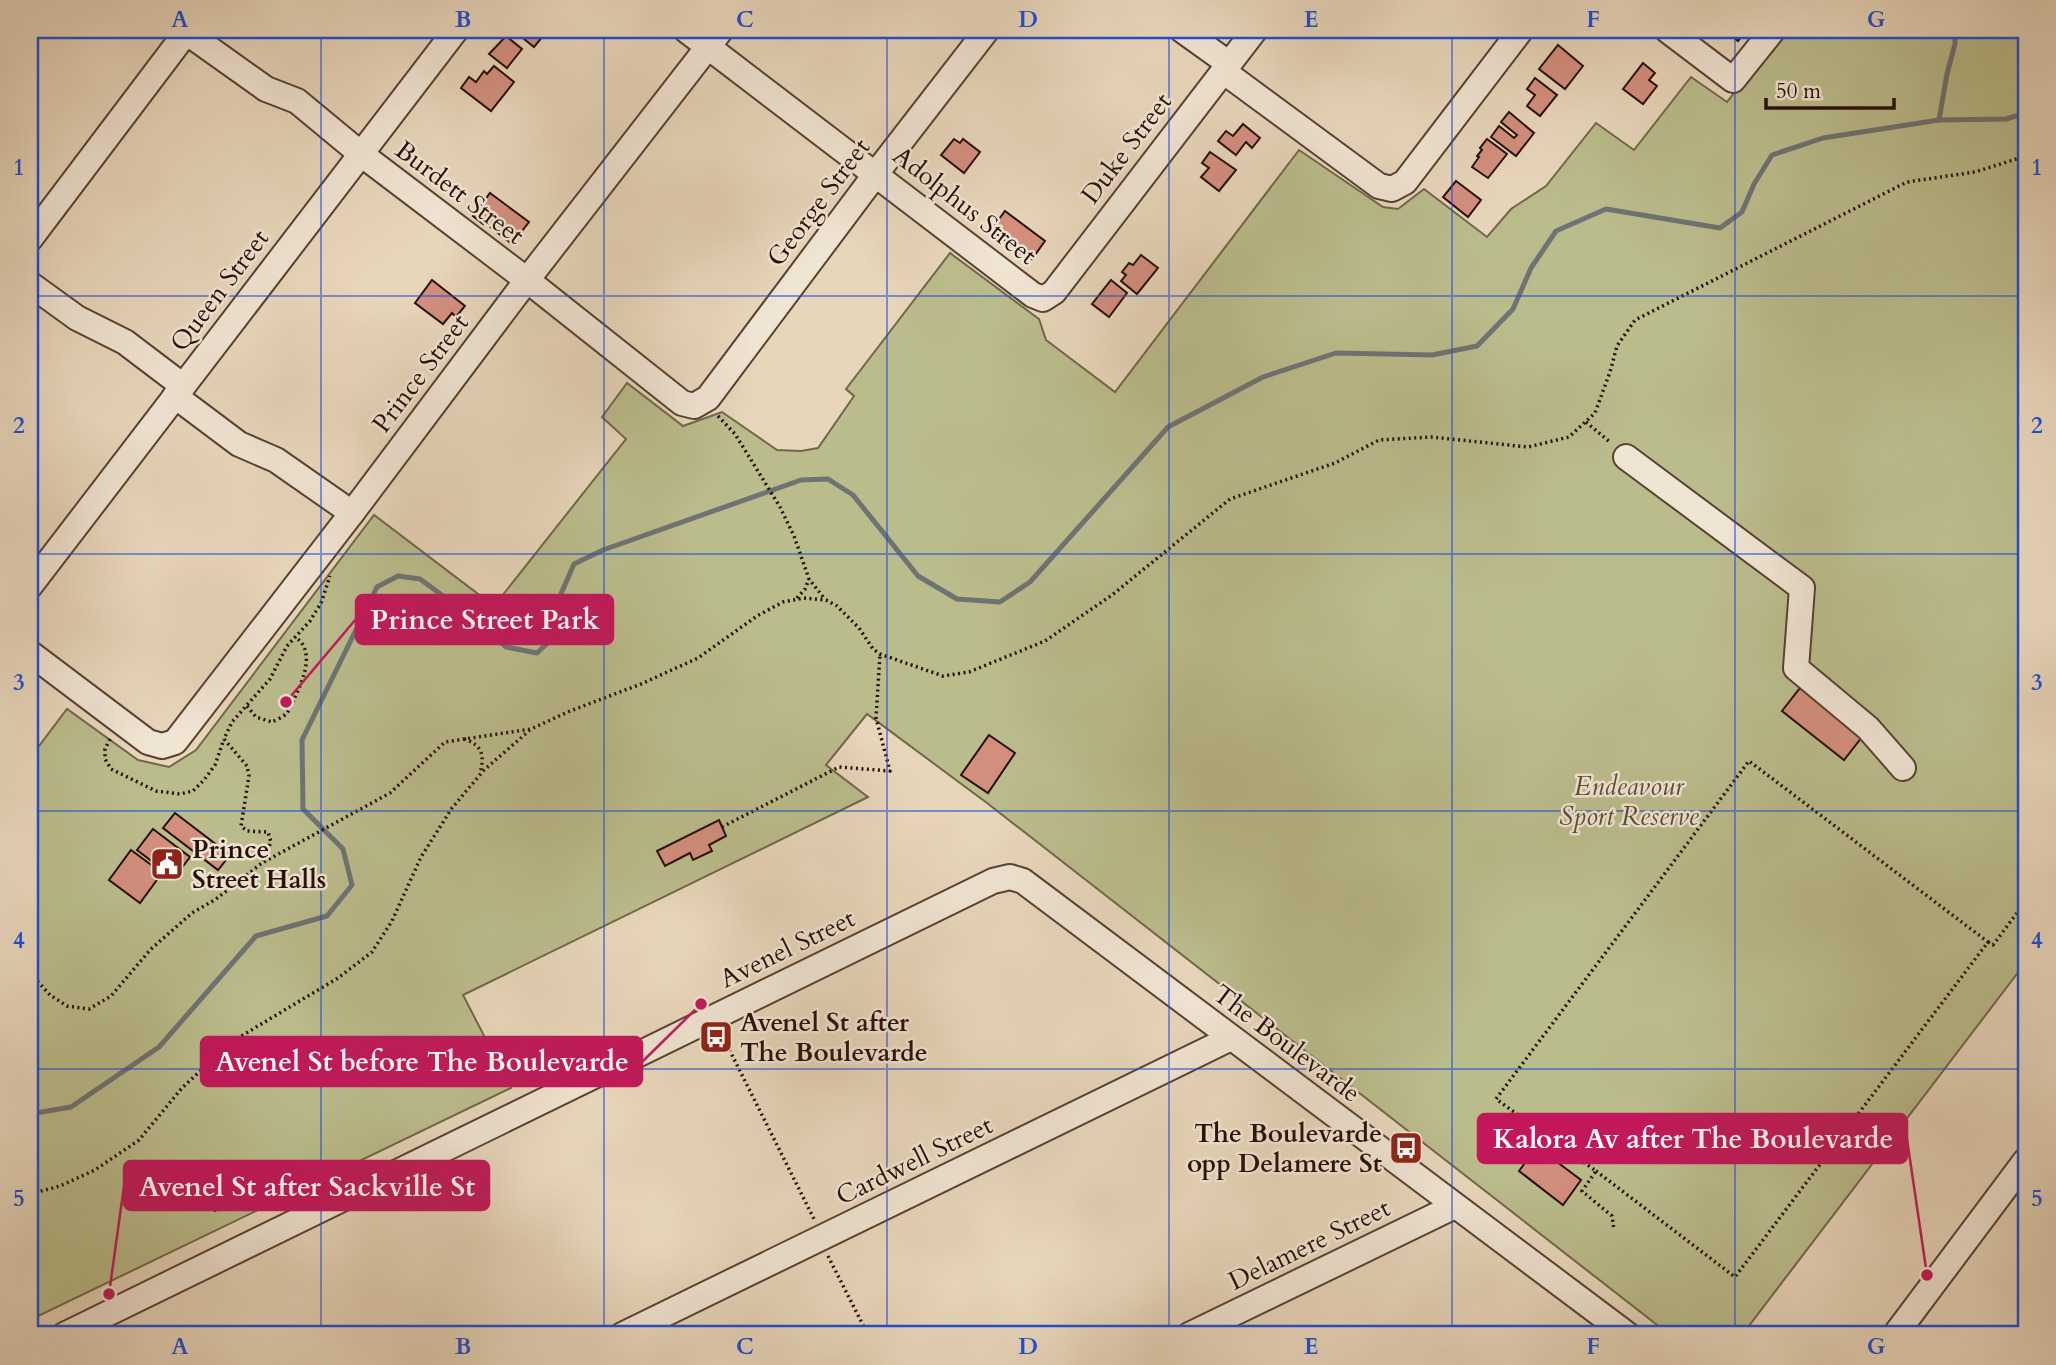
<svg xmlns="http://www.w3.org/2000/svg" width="2056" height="1365" viewBox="0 0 2056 1365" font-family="Cardo,serif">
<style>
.green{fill:#bbbc8c;stroke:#716649;stroke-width:2}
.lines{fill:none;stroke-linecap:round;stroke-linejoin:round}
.stream{stroke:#6e7373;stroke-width:5}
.building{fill:#d38f7e;stroke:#270f06;stroke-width:2}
.minor-casing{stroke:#574133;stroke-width:28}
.path{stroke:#270f06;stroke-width:3.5;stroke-dasharray:2 3.5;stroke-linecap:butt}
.minor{stroke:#f0e4d3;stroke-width:24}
.grid{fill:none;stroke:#1d4ed8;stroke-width:2;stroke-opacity:0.55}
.labels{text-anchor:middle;stroke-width:5;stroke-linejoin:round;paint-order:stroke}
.street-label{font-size:26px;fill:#270f06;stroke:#f0e4d3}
.park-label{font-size:26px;font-style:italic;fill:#5b4c35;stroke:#f0e4d3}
.poi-label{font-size:26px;font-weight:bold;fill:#270f06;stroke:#f0e4d3;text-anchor:start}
.leader{fill:none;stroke:#c2185b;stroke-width:2.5}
.callout-dot{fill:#c2185b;stroke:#f0e4d3;stroke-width:2.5}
.callout{fill:#c2185b;stroke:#c2185b;stroke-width:2.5}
.callout-label{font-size:28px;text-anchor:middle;font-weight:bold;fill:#fff}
.neatline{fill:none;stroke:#1d4ed8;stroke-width:2.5}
.grid-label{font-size:23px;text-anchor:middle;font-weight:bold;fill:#1d4ed8}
</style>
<rect width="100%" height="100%" fill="#e8d6bb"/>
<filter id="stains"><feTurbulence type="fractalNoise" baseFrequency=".00286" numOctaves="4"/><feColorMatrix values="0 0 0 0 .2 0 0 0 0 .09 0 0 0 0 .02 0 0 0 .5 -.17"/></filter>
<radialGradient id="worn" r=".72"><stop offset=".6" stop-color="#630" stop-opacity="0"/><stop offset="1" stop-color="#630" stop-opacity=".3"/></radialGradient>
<polygon class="green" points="1783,30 2026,30 2026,962 1742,1335 1670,1335 987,803 867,714 826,765 868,797 463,995 511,1088 30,1320 30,758 67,709 138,760 169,767 196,750 374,515 494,606 626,439 602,417 627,383 683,426 722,412 777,450 801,451 818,448 854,396 846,389 950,253 1039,319 1046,340 1115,392 1299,150 1383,207 1398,209 1424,189 1487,237 1511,209 1546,186 1596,123 1634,150 1691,77 1727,102"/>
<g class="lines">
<g class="stream">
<polyline points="1939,120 1947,74 1955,44 1955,30"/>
<polyline points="30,1114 71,1107 159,1047 256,936 327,916 352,885 343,849 303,809 302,740 377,587 398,576 420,579 480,623 506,647 537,653 553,638 554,610 574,564 603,550 801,480 828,479 853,495 918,576 957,599 1000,602 1030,582 1168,427 1263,377 1336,353 1432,355 1477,346 1513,309 1531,268 1556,231 1606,209 1720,228 1742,212 1754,184 1772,155 1823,138 1939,120 2006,119 2026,113"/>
</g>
</g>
<g class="building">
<polygon points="513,30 548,30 534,47"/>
<polygon points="1724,30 1747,30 1738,41"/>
<polygon points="506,36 522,49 507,68 489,54"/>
<polygon points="1558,45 1583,66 1565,89 1539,69"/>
<polygon points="1643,63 1655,73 1649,80 1657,86 1643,104 1623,89"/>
<polygon points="494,66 514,82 491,111 461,88 469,77 476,82 484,71 487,74"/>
<polygon points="1535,78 1557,95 1540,116 1527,106 1535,95 1527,89"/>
<polygon points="1509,112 1534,133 1516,156 1491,137 1499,126 1514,138 1517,135 1501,122"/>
<polygon points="1243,124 1260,138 1252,148 1246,142 1236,155 1218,141 1226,131 1233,136"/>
<polygon points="954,139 960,143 963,139 980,152 964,173 941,155"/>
<polygon points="1487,139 1507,154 1488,178 1472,167 1479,157 1477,156 1482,150 1480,148"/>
<polygon points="1210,152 1236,170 1219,191 1201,177 1209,168 1202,163"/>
<polygon points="1456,181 1481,200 1468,217 1443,197"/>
<polygon points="490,193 529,222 512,244 484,222 483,224 473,216"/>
<polygon points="1005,211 1045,241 1032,259 1022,251 1019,255 1005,245 1007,242 991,230"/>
<polygon points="1141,255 1158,268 1137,294 1121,281 1126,275 1122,272 1129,263 1133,265"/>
<polygon points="432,280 465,306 456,317 452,313 443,324 415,303"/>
<polygon points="1111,280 1127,293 1109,317 1092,304"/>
<polygon points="1800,688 1862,737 1844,760 1782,711"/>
<polygon points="989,735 1015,753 988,793 961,775"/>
<polygon points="175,813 230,855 218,870 163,828"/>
<polygon points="719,820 726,836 709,845 712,851 693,860 690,853 665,866 657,851"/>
<polygon points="153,829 190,857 174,878 137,850"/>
<polygon points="131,850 162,873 140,903 109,880"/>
<polygon points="1537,1147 1581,1180 1563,1205 1519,1171"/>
<polygon points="218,1179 230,1203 215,1211 203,1187"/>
</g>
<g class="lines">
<defs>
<g id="minor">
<polyline points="686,30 1033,295 1043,299 1054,292 1255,30"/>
<polyline points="1182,30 1228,63"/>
<polyline points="1667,30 1733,80 1773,30"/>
<polyline points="186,32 266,89 297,101 361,154 527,280 682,403 694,406 708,398 881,167 987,30"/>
<polyline points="1223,71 1379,186 1392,189 1405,182 1521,30"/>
<polyline points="30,239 188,30"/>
<polyline points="30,284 77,318 125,342 183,386"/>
<polyline points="175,396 239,444 276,460 352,513"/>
<polyline points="1626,457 1802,588 1796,668 1868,728 1903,768"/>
<polyline points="30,586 456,30"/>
<polyline points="30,653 148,742 162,746 175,742 352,513 527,280 721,30"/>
<polyline points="64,1335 993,881 1010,877 1023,881 1628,1335"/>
<polyline points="622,1335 1231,1038"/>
<polyline points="1189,1335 1455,1206"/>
<polyline points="1895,1335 2026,1160"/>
</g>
</defs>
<use href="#minor" class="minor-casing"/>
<g class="path">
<polyline points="718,416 735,434 780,507 794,536 809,579 824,598"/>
<polyline points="1586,422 1611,443"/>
<polyline points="797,598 805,589 809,579"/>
<path d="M 247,706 L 256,717 L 272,722 C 276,720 283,717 286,714 C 290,710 292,703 294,699 C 303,681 316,650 295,637"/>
<polyline points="110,739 105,749 105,759 111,769 156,791 180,794 193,791 204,780 215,765 224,739"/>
<path d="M 464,739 C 482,745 485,755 480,773"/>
<polyline points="722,827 839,767 890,771 876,718 880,654"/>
<polyline points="263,861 271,842 268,832 247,831 241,826 249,776 247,766 224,739 232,722 270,679 287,646 310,621 321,603 330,576"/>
<polyline points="1988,942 1993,945 2017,913"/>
<polyline points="30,973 50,995 67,1006 89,1009 111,996 151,949 192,913 216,899 262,863 390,793 445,742 531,729 570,711 641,684 698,658 757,616 783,602 804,598 826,600 837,606 859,628 873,649 880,654 943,676 969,672 1045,641 1112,595 1230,499 1335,463 1379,440 1431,437 1528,447 1569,437 1595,413 1610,372 1617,346 1635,320 1907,182 1975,172 2026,156"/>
<polyline points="722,1035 814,1219"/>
<polyline points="1596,1171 1735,1277 1988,942 1749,761 1496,1099 1596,1171 1582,1191 1612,1216 1614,1230"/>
<polyline points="30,1194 60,1186 95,1170 139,1140 182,1088 211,1061 243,1035 338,978 372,952 392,921 421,857 452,808 484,770 530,730"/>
<polyline points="828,1256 868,1335"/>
</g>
<use href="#minor" class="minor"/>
</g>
<path class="grid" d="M 321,30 L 321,1335M 604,30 L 604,1335M 887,30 L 887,1335M 1169,30 L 1169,1335M 1452,30 L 1452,1335M 1735,30 L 1735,1335M 30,296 L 2026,296M 30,554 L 2026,554M 30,811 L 2026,811M 30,1069 L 2026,1069"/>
<defs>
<symbol id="civic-square" viewBox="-11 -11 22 22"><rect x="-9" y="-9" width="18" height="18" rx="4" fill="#8f2418" stroke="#f0e4d3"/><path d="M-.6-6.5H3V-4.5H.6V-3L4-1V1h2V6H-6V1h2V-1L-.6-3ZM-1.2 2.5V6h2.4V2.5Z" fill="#fff"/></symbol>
<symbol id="bus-square" viewBox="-11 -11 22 22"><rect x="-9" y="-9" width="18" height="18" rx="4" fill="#8f2418" stroke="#f0e4d3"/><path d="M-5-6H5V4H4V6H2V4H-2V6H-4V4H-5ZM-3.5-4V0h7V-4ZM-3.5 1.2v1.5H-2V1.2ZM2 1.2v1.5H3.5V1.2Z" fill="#fff"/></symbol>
</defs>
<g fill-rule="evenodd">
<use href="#civic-square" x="148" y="845" width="38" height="38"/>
<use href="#bus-square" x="697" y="1018" width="38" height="38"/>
<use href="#bus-square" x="1387" y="1129" width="38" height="38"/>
</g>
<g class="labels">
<g class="street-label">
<text transform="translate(1126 148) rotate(-53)" y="9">Duke Street</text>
<text transform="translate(460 192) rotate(37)" y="9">Burdett Street</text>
<text transform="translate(818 202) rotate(-53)" y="9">George Street</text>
<text transform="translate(965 205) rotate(38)" y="9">Adolphus Street</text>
<text transform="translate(219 290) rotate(-53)" y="9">Queen Street</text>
<text transform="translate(420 373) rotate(-53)" y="9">Prince Street</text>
<text transform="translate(787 948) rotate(-26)" y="9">Avenel Street</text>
<text transform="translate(1287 1043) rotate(37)" y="9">The Boulevarde</text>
<text transform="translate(914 1160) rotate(-26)" y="9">Cardwell Street</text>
<text transform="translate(1309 1244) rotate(-26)" y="9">Delamere Street</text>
</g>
<g class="park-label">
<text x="1629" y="795">Endeavour<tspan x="1629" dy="30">Sport Reserve</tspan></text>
</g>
<g class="poi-label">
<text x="192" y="858">Prince<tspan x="192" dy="30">Street Halls</tspan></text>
<text x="740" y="1031">Avenel St after<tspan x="740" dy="30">The Boulevarde</tspan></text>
<text x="1382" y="1142" text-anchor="end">The Boulevarde<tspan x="1382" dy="30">opp Delamere St</tspan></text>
</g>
</g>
<path class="leader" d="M286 702L356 619M701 1004L642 1062M1927 1275L1907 1139M109 1294L124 1186"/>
<g class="callout-dot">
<circle cx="286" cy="702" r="7"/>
<circle cx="701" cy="1004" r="7"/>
<circle cx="1927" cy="1275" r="7"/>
<circle cx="109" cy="1294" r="7"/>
</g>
<g class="callout">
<rect x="356" y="595" width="257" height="49" rx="7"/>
<rect x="201" y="1037" width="441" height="49" rx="7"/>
<rect x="1478" y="1114" width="429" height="49" rx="7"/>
<rect x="124" y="1161" width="365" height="49" rx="7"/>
</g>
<g class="callout-label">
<text x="485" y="629">Prince Street Park</text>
<text x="422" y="1071">Avenel St before The Boulevarde</text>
<text x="1693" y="1148">Kalora Av after The Boulevarde</text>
<text x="307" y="1196">Avenel St after Sackville St</text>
</g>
<rect width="2056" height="1365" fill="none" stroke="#e8d6bb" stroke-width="77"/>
<path d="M1766 98v10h128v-10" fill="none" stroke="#270f06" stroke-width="3.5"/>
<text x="1776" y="98" font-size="21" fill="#270f06" stroke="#f0e4d3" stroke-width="5" paint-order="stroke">50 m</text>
<rect x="38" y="38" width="1980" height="1288" class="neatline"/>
<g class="grid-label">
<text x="180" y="27">A</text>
<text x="463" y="27">B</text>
<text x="745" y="27">C</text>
<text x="1028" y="27">D</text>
<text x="1311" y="27">E</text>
<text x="1593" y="27">F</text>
<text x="1876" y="27">G</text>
<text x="19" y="175">1</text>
<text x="2037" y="175">1</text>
<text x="19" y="433">2</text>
<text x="2037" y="433">2</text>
<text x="19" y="690">3</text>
<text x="2037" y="690">3</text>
<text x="19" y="948">4</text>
<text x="2037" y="948">4</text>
<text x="19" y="1206">5</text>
<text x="2037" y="1206">5</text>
<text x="180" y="1354">A</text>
<text x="463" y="1354">B</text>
<text x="745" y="1354">C</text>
<text x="1028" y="1354">D</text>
<text x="1311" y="1354">E</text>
<text x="1593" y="1354">F</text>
<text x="1876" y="1354">G</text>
</g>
<rect width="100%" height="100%" filter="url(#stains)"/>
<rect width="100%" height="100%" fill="url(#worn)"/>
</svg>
